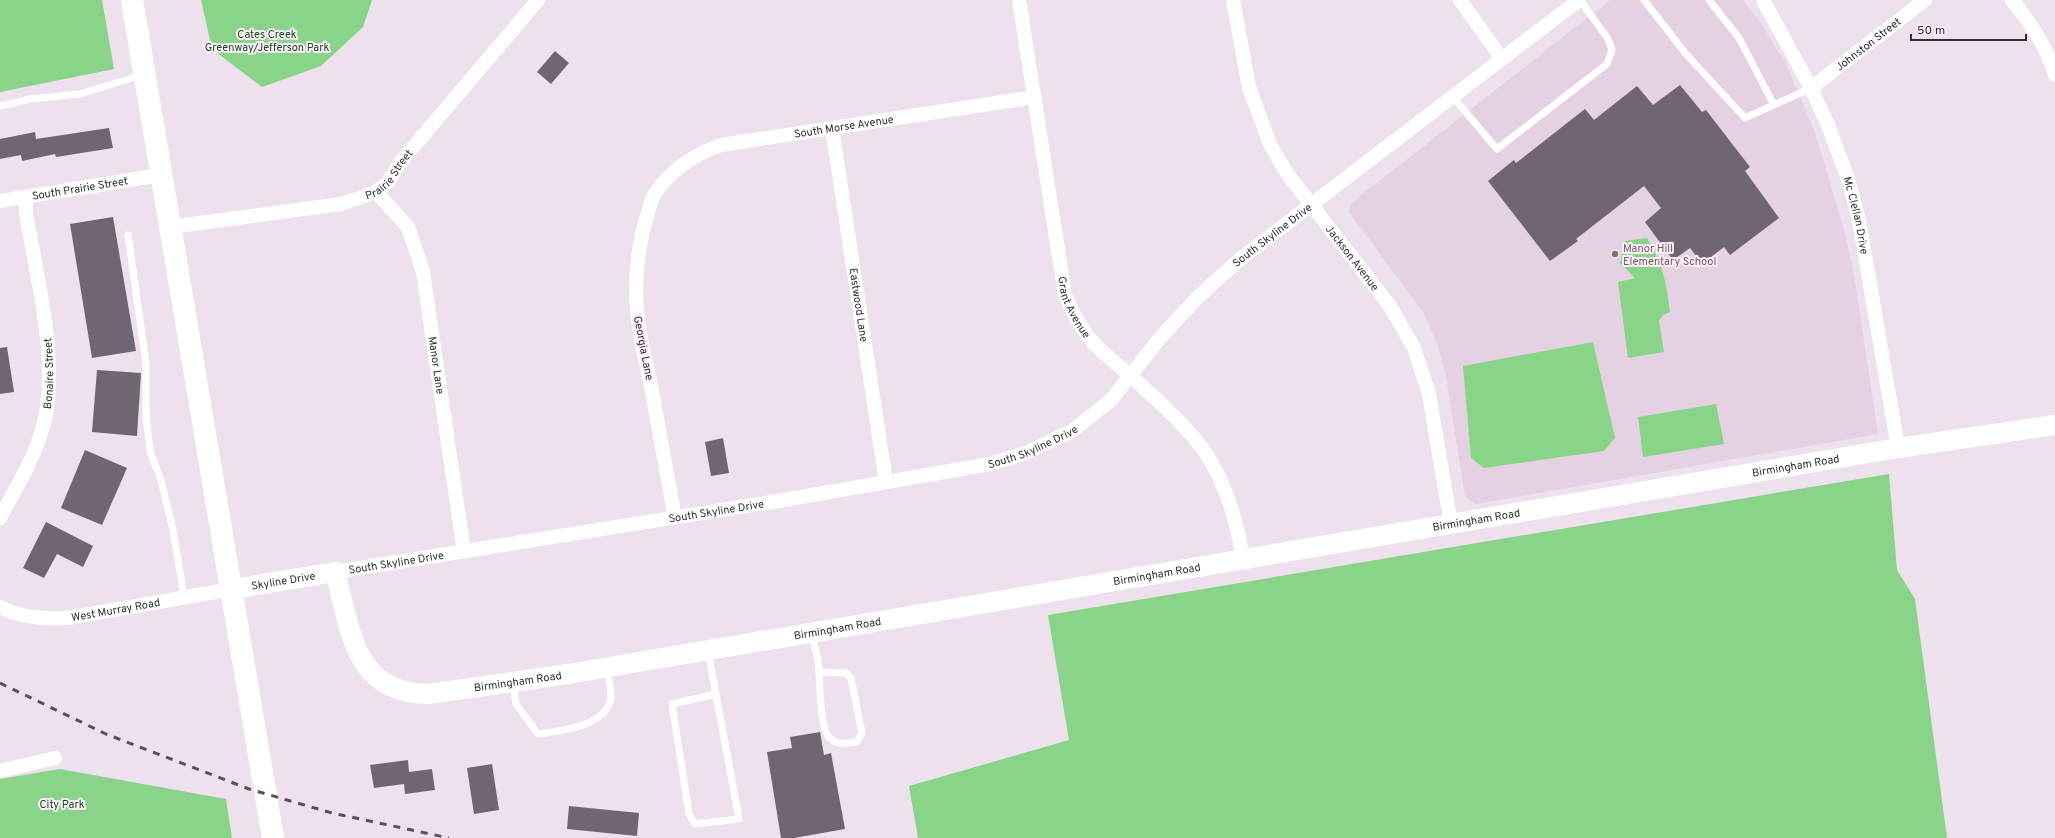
<svg xmlns="http://www.w3.org/2000/svg" width="2055" height="838" viewBox="0 0 2055 838" font-family="Overpass,sans-serif">
<style>
.education{fill:#e4d2e2}
.green{fill:#8ad489}
.building{fill:#706671}
.lines{fill:none;stroke-linecap:round;stroke-linejoin:round}
.lane{stroke:#fff;stroke-width:7}
.street{stroke:#fff;stroke-width:14}
.secondary{stroke:#fff;stroke-width:20}
.highway{stroke:#fff;stroke-width:22}
.rail{stroke:#575258;stroke-width:3;stroke-dasharray:7 7;stroke-linecap:butt}
.education-dot{fill:#8d6e63;stroke:#faeefc;stroke-width:1.5}
.labels{text-anchor:middle;stroke-width:4;stroke-linejoin:round;paint-order:stroke}
.park-label{font-size:11px;fill:#194c1b;stroke:#faeefc}
.street-label{font-size:11px;fill:#322e33;stroke:#faeefc}
.education-label{font-size:11px;fill:#785e54;stroke:#faeefc;text-anchor:start}
</style>
<rect width="100%" height="100%" fill="#ede1ee"/>
<polygon class="education" points="1610,0 1743,0 1763,26 1786,65 1815,132 1845,233 1854,274 1878,434 1476,504 1465,497 1446,376 1437,343 1423,312 1349,212 1350,204"/>
<g class="green">
<polygon points="0,0 102,0 114,69 0,92"/>
<polygon points="201,0 372,0 363,27 321,66 262,87 212,49"/>
<path d="M 1647,238 C 1663,265 1666,281 1670,312 L 1663,315 L 1659,321 L 1664,352 L 1628,358 L 1618,282 L 1635,278 L 1620,263 L 1625,241 Z"/>
<polygon points="1593,342 1615,438 1604,451 1484,468 1471,458 1463,366"/>
<polygon points="1716,404 1724,444 1643,457 1638,417"/>
<polygon points="1889,474 1897,570 1915,599 1947,838 918,838 909,786 1069,740 1048,615"/>
<polygon points="60,769 226,799 232,838 0,838 0,779"/>
</g>
<g class="building">
<polygon points="555,51 569,63 551,84 537,72"/>
<polygon points="1680,85 1702,112 1706,110 1750,167 1745,171 1779,218 1730,255 1724,247 1702,264 1690,248 1673,260 1645,222 1661,208 1644,186 1576,239 1578,241 1550,261 1488,181 1514,160 1516,163 1585,109 1594,120 1637,86 1653,105"/>
<polygon points="109,128 113,148 56,157 55,154 22,161 21,155 0,159 0,139 35,132 36,139"/>
<polygon points="113,217 136,351 92,358 70,224"/>
<polygon points="7,347 14,392 0,394 0,348"/>
<polygon points="97,370 141,373 137,436 92,432"/>
<polygon points="723,438 729,473 711,476 705,442"/>
<polygon points="85,450 127,468 102,525 61,508"/>
<polygon points="46,522 93,546 83,567 57,554 44,578 23,568"/>
<polygon points="820,732 824,755 831,753 845,829 794,838 781,838 767,752 792,748 790,737"/>
<polygon points="408,760 409,772 432,769 435,790 405,794 404,784 374,788 370,765"/>
<polygon points="492,764 499,810 474,814 467,768"/>
<polygon points="569,806 639,813 637,836 567,829"/>
</g>
<g class="lines">
<g class="lane">
<polyline points="1644,0 1686,54 1745,118 1811,88"/>
<polyline points="1709,0 1739,38 1774,105"/>
<polyline points="1453,97 1497,149 1607,64 1612,50 1608,39 1580,0"/>
<polyline points="0,106 30,99 80,94 142,75"/>
<polyline points="128,235 146,363 146,415 149,443 151,454 161,480 173,530 184,597"/>
<path d="M 812,633 C 814,646 819,659 819,672 C 820,687 820,724 828,736 C 835,746 847,743 857,742 L 862,733 L 851,678 L 846,673 L 819,672"/>
<polyline points="708,651 739,819 695,824 689,814 672,704 716,694"/>
<path d="M 513,682 L 516,704 L 538,734 C 561,731 608,726 611,697 C 611,688 608,677 607,668"/>
</g>
<g class="street">
<path id="s1" d="M 1019,0 L 1065,295 C 1073,315 1082,330 1096,346 C 1131,377 1175,412 1203,449 C 1226,482 1237,520 1243,560"/>
<path id="s2" d="M 1233,0 L 1249,87 L 1270,144 L 1286,172 L 1390,306 L 1414,348 L 1429,394 L 1451,524"/>
<polyline points="1460,0 1502,59"/>
<path id="s3" d="M 1763,0 L 1811,88 L 1828,125 L 1848,179 L 1859,220 L 1898,448"/>
<path d="M 2012,0 C 2030,22 2047,47 2055,75"/>
<path id="s4" d="M 1811,88 L 1925,0"/>
<path id="s5" d="M 832,128 L 886,482"/>
<path id="s6" d="M 376,192 L 408,227 L 423,272 L 464,552"/>
<path id="s7" d="M 0,201 L 160,175"/>
<path id="s8" d="M 170,227 L 341,204 L 376,192 L 389,181 L 399,164 L 538,0"/>
<path id="s9" d="M 0,518 C 14,491 32,463 41,433 C 62,372 37,278 26,214 L 26,197"/>
<path id="s10" d="M 675,518 C 667,474 659,430 651,386 C 648,368 642,350 640,332 C 633,293 636,251 648,212 C 650,207 651,200 654,195 C 669,171 695,154 721,145 L 1035,97"/>
<path id="s11" d="M 335,572 L 778,501 L 990,464 L 1026,453 L 1072,431 L 1111,400 L 1160,338 L 1198,297 L 1239,260 L 1579,0"/>
<path id="s12" d="M 0,607 C 22,618 44,619 68,618 L 232,589"/>
<polyline points="0,771 55,758"/>
</g>
<path class="secondary" id="s13" d="M 232,589 L 335,572 C 351,630 353,693 428,694 L 568,674 L 1898,448 L 2055,425"/>
<polyline class="highway" points="132,0 273,838"/>
<polyline class="rail" points="0,683 106,734 249,789 332,813 449,838"/>
</g>
<circle class="education-dot" cx="1615" cy="254" r="4"/>
<g class="labels">
<g class="park-label">
<text x="267" y="38">Cates Creek<tspan x="267" dy="13">Greenway/Jefferson Park</tspan></text>
<text x="62" y="808">City Park</text>
</g>
<g class="street-label">
<text dy="4" stroke="none"><textPath href="#s4" startOffset="72">Johnston Street</textPath></text>
<text dy="4" stroke="none"><textPath href="#s10" startOffset="538">South Morse Avenue</textPath></text>
<text dy="4" stroke="none"><textPath href="#s8" startOffset="231">Prairie Street</textPath></text>
<text dy="4" stroke="none"><textPath href="#s7" startOffset="81">South Prairie Street</textPath></text>
<text dy="4" stroke="none"><textPath href="#s3" startOffset="236">Mc Clellan Drive</textPath></text>
<text dy="4" stroke="none"><textPath href="#s11" startOffset="1034">South Skyline Drive</textPath></text>
<text dy="4" stroke="none"><textPath href="#s2" startOffset="290">Jackson Avenue</textPath></text>
<text dy="4" stroke="none"><textPath href="#s5" startOffset="179">Eastwood Lane</textPath></text>
<text dy="4" stroke="none"><textPath href="#s1" startOffset="313">Grant Avenue</textPath></text>
<text transform="translate(644 348) rotate(79)" y="4">Georgia Lane</text>
<text dy="4" stroke="none"><textPath href="#s6" startOffset="189">Manor Lane</textPath></text>
<text dy="4" stroke="none"><textPath href="#s9" startOffset="155">Bonaire Street</textPath></text>
<text dy="4" stroke="none"><textPath href="#s11" startOffset="710">South Skyline Drive</textPath></text>
<text dy="4" stroke="none"><textPath href="#s13" startOffset="1661">Birmingham Road</textPath></text>
<text dy="4" stroke="none"><textPath href="#s11" startOffset="386">South Skyline Drive</textPath></text>
<text dy="4" stroke="none"><textPath href="#s13" startOffset="1337">Birmingham Road</textPath></text>
<text dy="4" stroke="none"><textPath href="#s11" startOffset="62">South Skyline Drive</textPath></text>
<text dy="4" stroke="none"><textPath href="#s13" startOffset="1013">Birmingham Road</textPath></text>
<text dy="4" stroke="none"><textPath href="#s13" startOffset="52">Skyline Drive</textPath></text>
<text dy="4" stroke="none"><textPath href="#s12" startOffset="118">West Murray Road</textPath></text>
<text dy="4" stroke="none"><textPath href="#s13" startOffset="689">Birmingham Road</textPath></text>
<text dy="4" stroke="none"><textPath href="#s13" startOffset="365">Birmingham Road</textPath></text>
</g>
<g class="education-label">
<text x="1623" y="252">Manor Hill<tspan x="1623" dy="13">Elementary School</tspan></text>
</g>
</g>
<path d="M1911 34v6h115v-6" fill="none" stroke="#322e33" stroke-width="2"/>
<text x="1917" y="34" font-size="12" fill="#322e33" stroke="#faeefc" stroke-width="3" paint-order="stroke">50 m</text>
</svg>
